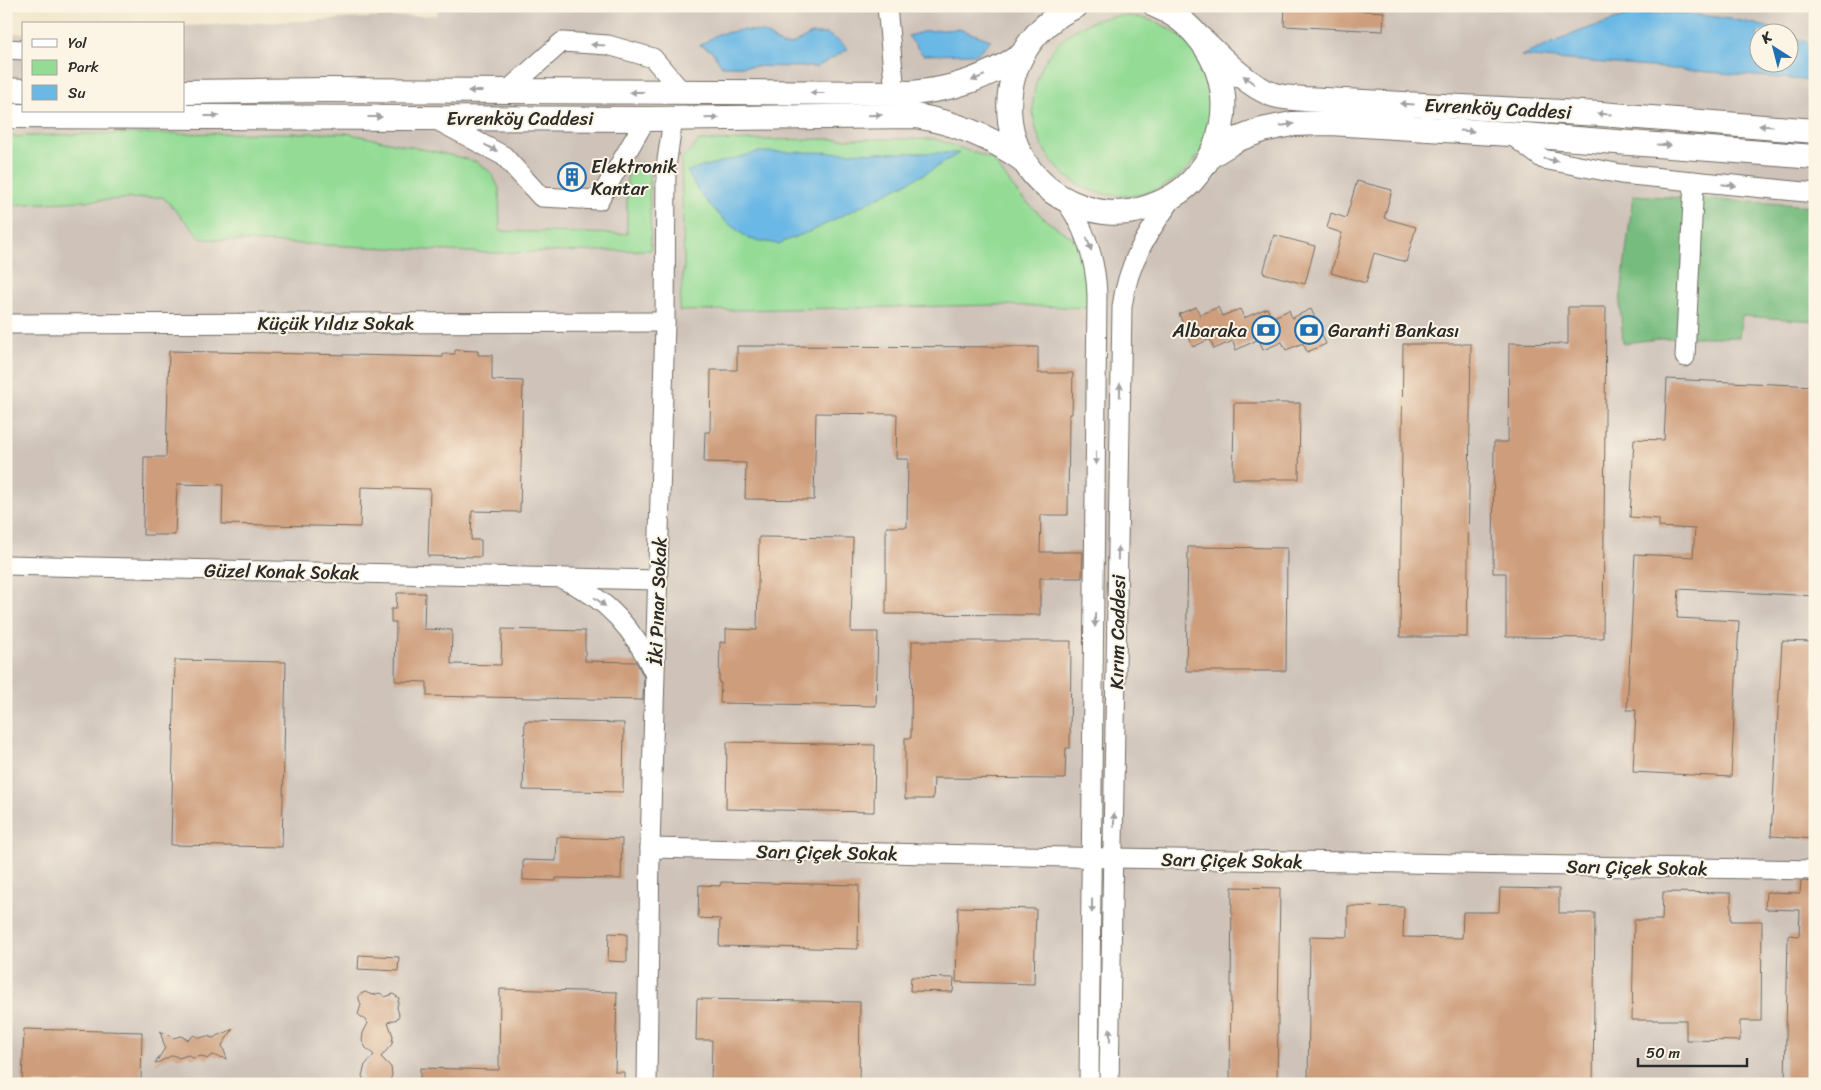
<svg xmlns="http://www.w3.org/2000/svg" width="1821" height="1090" viewBox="0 0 1821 1090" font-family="Sriracha,sans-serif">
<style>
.industrial{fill:#cec2b9;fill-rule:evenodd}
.green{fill:#94dc96;stroke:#608460}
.forest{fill:#77bc7f;stroke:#517455}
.water{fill:#6bb8e5;stroke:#4b7288}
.building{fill:#cd9d7b}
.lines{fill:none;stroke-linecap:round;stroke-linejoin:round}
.minor-casing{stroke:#716c63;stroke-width:21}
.major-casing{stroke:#716c63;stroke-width:26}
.minor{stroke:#fff;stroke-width:19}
.major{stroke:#fff;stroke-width:24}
.oneway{fill:#a0a0a0}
.labels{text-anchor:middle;stroke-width:4;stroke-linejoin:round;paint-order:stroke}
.street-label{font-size:19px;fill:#2b2b2b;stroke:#fcf5e5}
.poi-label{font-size:19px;fill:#2b2b2b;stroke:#fcf5e5;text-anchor:start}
</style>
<rect width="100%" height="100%" fill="#fcf5e5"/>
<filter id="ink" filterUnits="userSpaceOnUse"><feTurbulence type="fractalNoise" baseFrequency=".02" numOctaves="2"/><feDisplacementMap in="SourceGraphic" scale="10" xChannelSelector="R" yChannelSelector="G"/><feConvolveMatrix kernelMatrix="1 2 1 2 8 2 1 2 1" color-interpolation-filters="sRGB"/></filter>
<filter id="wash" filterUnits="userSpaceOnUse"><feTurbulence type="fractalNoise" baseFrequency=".0096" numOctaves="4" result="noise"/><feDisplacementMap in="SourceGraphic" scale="20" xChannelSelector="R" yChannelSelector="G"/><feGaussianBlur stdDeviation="1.12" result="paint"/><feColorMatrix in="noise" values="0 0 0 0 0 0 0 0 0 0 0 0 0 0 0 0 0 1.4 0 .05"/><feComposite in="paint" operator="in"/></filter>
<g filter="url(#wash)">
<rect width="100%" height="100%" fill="#f2e6ca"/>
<path class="industrial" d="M 438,6 L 1815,6 L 1815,1084 L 6,1084 L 6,34 L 24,33 L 24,111 L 184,111 L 184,26 L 437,15 ZM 1758,32 L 1788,32 L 1788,62 L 1758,62 Z"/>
<g class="green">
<circle cx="1123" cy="106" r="90"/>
<polygon points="346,133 450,155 477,162 484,167 491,173 499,188 500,231 627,234 627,180 631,165 643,163 648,165 649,170 651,250 491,253 202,239 163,197 6,205 6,137 83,134"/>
<polygon points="826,139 935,139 992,159 1019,195 1047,221 1071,237 1083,251 1095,308 1000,305 679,311 684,265 681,160 699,141"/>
</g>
<polygon class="forest" points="1633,195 1815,206 1815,321 1742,316 1739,337 1678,337 1623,343 1620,303"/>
<g class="water">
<path d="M 1682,13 C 1715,17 1750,20 1782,32 L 1758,32 L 1758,62 L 1788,62 L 1789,35 L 1815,46 L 1815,81 L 1521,56 L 1583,30 L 1633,14 Z"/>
<polygon points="959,29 991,40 977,54 923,55 908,36 926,31"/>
<polygon points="742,30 763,32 782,45 791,45 812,34 827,34 839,41 848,49 817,67 722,66 712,51 700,45 718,34"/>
<polygon points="758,152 959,153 928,172 816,229 778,244 749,239 725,221 699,193 687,171"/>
</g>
<g id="blocks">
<g class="building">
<polygon points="1285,6 1384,12 1383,31 1284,26"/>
<polygon points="562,171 582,171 582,183 562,184"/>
<polygon points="1357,181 1392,190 1384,218 1416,227 1406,262 1374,253 1366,283 1331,273 1342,233 1327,228 1331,213 1346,218"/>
<polygon points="1274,235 1315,246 1305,284 1263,273"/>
<polygon points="1196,307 1200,315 1218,307 1222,316 1240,309 1244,318 1267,308 1272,318 1289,310 1292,318 1311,309 1326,344 1307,352 1303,343 1286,350 1282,342 1263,350 1259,339 1236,350 1233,341 1214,349 1210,339 1193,347 1179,314"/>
<polygon points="1568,307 1606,307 1603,638 1506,637 1506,573 1493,573 1494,442 1508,442 1509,343 1568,344"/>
<polygon points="1403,344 1471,344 1467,637 1400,637"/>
<polygon points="737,346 1038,347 1038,373 1073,373 1072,414 1069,414 1068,515 1041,515 1040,552 1083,552 1082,578 1040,578 1040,615 886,614 886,527 907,527 908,459 896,459 897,414 816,413 814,500 745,499 746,463 704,462 705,432 710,432 711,370 737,370"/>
<polygon points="455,350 478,351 478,355 492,355 492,380 523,381 520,512 472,511 471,540 481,540 481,557 428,556 430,489 361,487 360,527 222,524 223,485 177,484 175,535 143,535 144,457 166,457 169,351 443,357 443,354 455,354"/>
<polygon points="1667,379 1815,386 1815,596 1679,589 1677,618 1739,621 1731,777 1633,772 1636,710 1627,710 1635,554 1693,557 1695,529 1659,527 1659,519 1630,517 1634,439 1664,440"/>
<polygon points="1234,403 1300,403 1299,479 1233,479"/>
<polygon points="759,537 853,538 851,632 878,632 876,706 720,703 721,683 719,683 720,642 726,643 726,629 757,630"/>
<polygon points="1188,547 1287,548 1286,671 1186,671"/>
<polygon points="397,593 425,593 424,629 452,630 451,664 501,665 502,629 585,631 585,661 636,662 644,677 643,700 427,696 427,682 395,681 396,622 391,622 391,609 396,609"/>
<polygon points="912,641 1071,641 1070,748 1066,748 1065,779 934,778 933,799 905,799 905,738 911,738"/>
<polygon points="1782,641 1815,642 1815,839 1771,836"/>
<polygon points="175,660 286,662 282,847 171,845"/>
<polygon points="525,721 624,723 623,792 523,790"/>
<polygon points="727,742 875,745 874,812 726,809"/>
<polygon points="557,837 622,839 621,879 556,878 556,881 523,880 523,860 556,861"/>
<polygon points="1801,881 1815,882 1815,1084 1785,1084 1788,935 1799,936 1800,910 1765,909 1766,892 1800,893"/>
<polygon points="721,882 859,885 858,949 719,946 720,919 698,918 699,885 720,886"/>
<polygon points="1232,887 1280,888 1277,1084 1230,1084"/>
<polygon points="1500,888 1559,889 1559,913 1595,913 1593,1084 1308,1084 1310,936 1348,937 1348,906 1404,907 1403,937 1462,938 1463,912 1499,912"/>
<polygon points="1663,892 1731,893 1731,921 1762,921 1761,1021 1740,1021 1740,1041 1686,1040 1686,1020 1632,1020 1634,920 1662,920"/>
<polygon points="958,907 1036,909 1034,984 956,982"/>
<polygon points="609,933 627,934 627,962 608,961"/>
<polygon points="359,955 399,957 398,971 358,969"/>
<polygon points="911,977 954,978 953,992 910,991"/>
<polygon points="500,989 617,992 615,1072 624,1072 624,1084 420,1084 420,1068 499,1070"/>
<polygon points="365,992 372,995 380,993 385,997 393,994 399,998 397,1007 399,1015 397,1019 388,1022 393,1036 392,1044 381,1057 391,1067 392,1075 389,1084 366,1084 362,1076 365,1065 374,1055 366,1048 362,1041 363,1033 368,1023 358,1014 361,1005 359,999 359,995"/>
<polygon points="697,999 860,1002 859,1084 711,1084 712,1040 696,1040"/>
<polygon points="24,1029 142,1032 141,1084 22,1084"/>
<polygon points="233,1029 222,1045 227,1059 212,1055 207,1059 202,1056 193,1058 188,1055 179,1058 173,1055 155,1064 165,1048 160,1031 173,1038 181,1036 188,1040 194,1035 200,1038 207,1036 213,1038"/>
</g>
</g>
</g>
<g filter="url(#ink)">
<use href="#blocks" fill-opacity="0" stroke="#716c63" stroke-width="1"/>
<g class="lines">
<defs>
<g id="minor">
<polyline points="887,6 895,93"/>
<polyline points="6,49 24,50"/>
<polyline points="507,91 562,42 608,45 653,58 682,92"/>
<polyline points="433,118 504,156 541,197 599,200 646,119"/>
<polyline points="1510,134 1543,159 1621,174 1815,193"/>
<path d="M 1066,201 C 1086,230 1096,260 1097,295 L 1089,1084"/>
<polyline points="6,324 665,322"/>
<polyline points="1685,357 1694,181"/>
<polyline points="6,565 657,580"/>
<path d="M 564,580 C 606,597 636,632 654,673"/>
<polyline points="650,848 1114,858 1815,870"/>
<polyline points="647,1084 650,848 665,322 666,167 673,119"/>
<path d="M 1109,1084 L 1122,307 C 1128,261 1148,232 1175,195"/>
</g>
<g id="major">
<path d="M 1076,6 C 988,45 986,167 1075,204 C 1093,212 1115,215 1135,211 C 1155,206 1176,197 1191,182 C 1213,158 1226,128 1223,96 C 1219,56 1193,21 1156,6"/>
<path d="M 1201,39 C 1222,58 1244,83 1271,94 C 1282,98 1294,98 1305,99 L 1601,114 L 1815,131"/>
<polyline points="6,90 24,91"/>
<path d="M 184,92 L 325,90 L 912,93 C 955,89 984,78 1021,56"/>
<path d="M 6,116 L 646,119 L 916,116 C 956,123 991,137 1023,160"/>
<polyline points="1210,156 1236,140 1262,130 1292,124 1330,123 1510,134 1815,157"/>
</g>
</defs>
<use href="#minor" class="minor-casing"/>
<use href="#major" class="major-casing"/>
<use href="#minor" class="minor"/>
<use href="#major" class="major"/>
</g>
<defs><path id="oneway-solid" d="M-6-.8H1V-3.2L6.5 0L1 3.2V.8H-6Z" transform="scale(1.25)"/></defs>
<g class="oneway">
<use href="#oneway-solid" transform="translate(598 45) rotate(-177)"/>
<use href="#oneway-solid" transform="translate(978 78) rotate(157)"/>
<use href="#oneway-solid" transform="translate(1249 80) rotate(-143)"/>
<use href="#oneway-solid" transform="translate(475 91) rotate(-180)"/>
<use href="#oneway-solid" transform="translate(637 92) rotate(-180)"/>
<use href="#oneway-solid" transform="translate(817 93) rotate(-180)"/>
<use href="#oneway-solid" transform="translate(1407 104) rotate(-177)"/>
<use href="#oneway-solid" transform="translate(1604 114) rotate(-176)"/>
<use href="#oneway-solid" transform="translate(875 115) rotate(-1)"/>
<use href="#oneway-solid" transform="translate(212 116)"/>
<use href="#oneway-solid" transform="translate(375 117)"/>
<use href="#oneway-solid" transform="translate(712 118) rotate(-1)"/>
<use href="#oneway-solid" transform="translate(1287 125) rotate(-8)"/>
<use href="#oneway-solid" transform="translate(1766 126) rotate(-176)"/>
<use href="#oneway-solid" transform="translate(1467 131) rotate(3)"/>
<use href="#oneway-solid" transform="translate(1664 145) rotate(4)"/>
<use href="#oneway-solid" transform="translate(491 148) rotate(28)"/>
<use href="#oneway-solid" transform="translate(1551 160) rotate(12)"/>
<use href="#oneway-solid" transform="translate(1729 185) rotate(6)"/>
<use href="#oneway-solid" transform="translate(1089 244) rotate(70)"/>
<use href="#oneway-solid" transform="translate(1120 390) rotate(-89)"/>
<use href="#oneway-solid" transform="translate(1096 458) rotate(90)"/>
<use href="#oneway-solid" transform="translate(1118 553) rotate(-89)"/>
<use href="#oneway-solid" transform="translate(600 602) rotate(39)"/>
<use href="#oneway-solid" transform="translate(1095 620) rotate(90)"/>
<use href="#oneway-solid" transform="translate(1114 820) rotate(-89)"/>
<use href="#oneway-solid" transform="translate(1092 906) rotate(91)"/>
<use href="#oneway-solid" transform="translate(1110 1035) rotate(-89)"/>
</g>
</g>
<defs>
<symbol id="building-ring" viewBox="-11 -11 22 22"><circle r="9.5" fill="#fcf5e5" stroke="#1f6fb2" stroke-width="1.5"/><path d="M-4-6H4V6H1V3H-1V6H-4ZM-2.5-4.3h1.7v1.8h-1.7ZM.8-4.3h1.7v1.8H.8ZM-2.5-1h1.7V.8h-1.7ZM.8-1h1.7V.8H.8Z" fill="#1f6fb2"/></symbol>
<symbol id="bank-ring" viewBox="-11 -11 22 22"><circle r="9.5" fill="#fcf5e5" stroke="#1f6fb2" stroke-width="1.5"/><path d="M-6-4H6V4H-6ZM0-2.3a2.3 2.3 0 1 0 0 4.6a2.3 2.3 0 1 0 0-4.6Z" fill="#1f6fb2"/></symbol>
</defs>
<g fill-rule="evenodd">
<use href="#building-ring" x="556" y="161" width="32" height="32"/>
<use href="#bank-ring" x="1250" y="314" width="32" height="32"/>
<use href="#bank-ring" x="1293" y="314" width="32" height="32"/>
</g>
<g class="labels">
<g class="street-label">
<text transform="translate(1498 108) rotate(3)" y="7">Evrenköy Caddesi</text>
<text x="520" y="125">Evrenköy Caddesi</text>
<text x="336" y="330">Küçük Yıldız Sokak</text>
<text transform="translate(282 571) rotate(1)" y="7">Güzel Konak Sokak</text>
<text transform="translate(657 601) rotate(-88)" y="7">İki Pınar Sokak</text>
<text transform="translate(1117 632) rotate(-89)" y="7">Kırım Caddesi</text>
<text transform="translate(827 852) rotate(1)" y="7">Sarı Çiçek Sokak</text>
<text transform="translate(1232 860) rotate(1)" y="7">Sarı Çiçek Sokak</text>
<text transform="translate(1637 867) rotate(1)" y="7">Sarı Çiçek Sokak</text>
</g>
<g class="poi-label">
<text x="591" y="173">Elektronik<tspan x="591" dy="22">Kantar</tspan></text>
<text x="1247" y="337" text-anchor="end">Albaraka</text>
<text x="1328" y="337">Garanti Bankası</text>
</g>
</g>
<rect width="1821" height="1090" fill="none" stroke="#fcf5e5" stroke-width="25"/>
<rect x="22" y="22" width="162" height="90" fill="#fcf5e5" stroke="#a8a49b"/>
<rect x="32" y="39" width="25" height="8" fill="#ffffff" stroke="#a8a49b"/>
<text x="68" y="48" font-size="15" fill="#2b2b2b">Yol</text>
<rect x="32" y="60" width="25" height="15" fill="#94dc96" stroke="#a8a49b"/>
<text x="68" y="72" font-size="15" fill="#2b2b2b">Park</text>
<rect x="32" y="85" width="25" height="15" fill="#6bb8e5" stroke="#a8a49b"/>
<text x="68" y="98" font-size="15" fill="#2b2b2b">Su</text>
<g transform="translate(1774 48) rotate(324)"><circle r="24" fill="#fcf5e5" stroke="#a8a49b"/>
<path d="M0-4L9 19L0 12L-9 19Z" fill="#1f6fb2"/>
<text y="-8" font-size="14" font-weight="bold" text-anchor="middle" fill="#2b2b2b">K</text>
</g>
<path d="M1638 1058v8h109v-8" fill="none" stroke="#2b2b2b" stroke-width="2.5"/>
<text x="1646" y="1058" font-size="15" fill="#2b2b2b" stroke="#fcf5e5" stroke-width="4" paint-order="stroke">50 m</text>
</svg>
